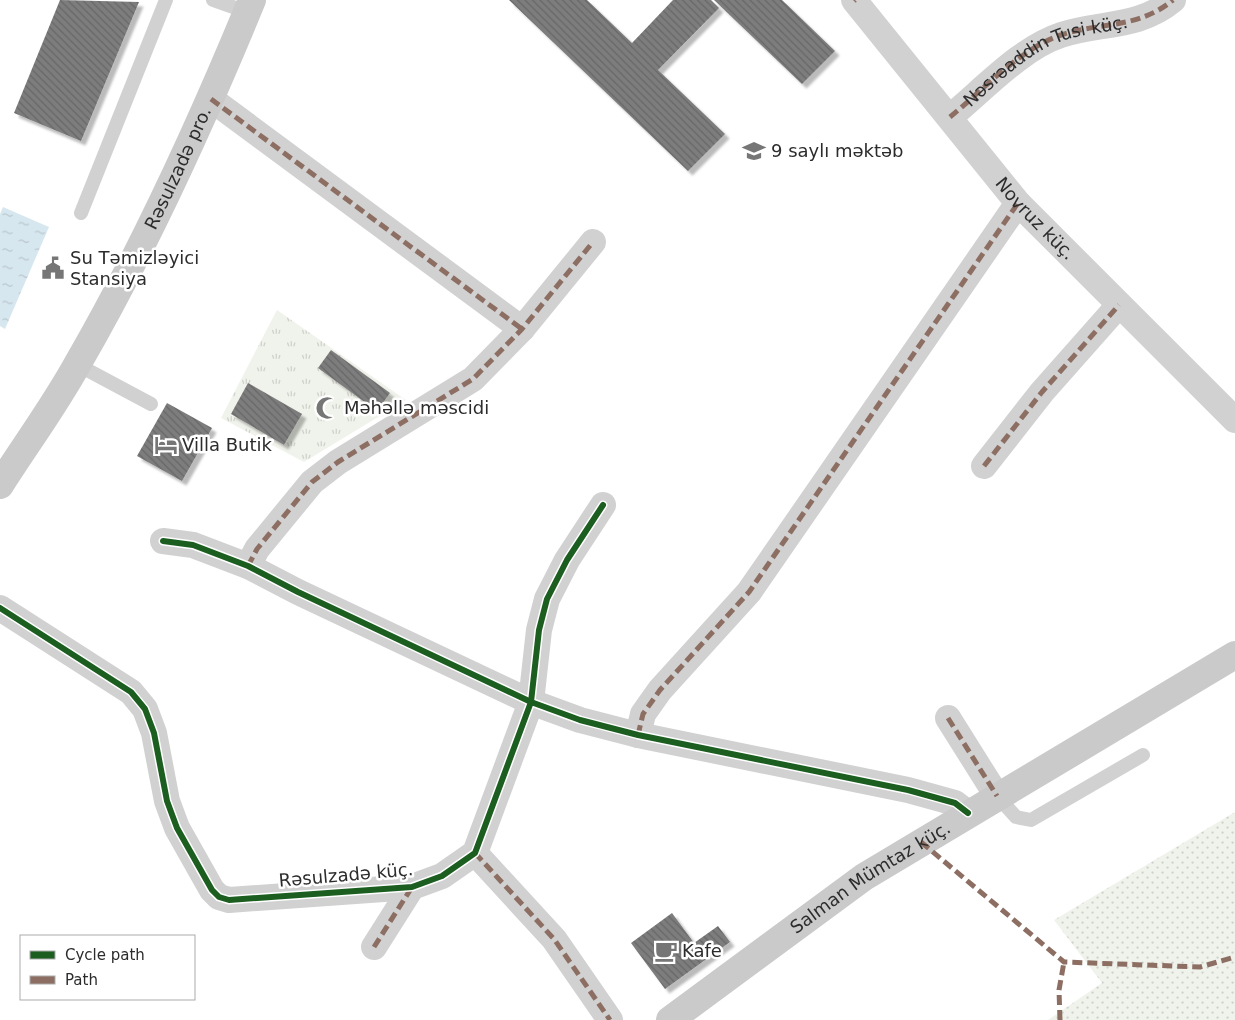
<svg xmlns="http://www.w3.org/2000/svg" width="1235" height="1020" viewBox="0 0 1235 1020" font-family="'DejaVu Sans',sans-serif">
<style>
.grass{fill:url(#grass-tufts)}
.garden{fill:url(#garden-dots)}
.water{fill:url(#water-ripples)}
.building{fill:url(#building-back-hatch);filter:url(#shadow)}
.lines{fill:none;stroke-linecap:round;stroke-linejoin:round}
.lane{stroke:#d1d1d1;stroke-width:14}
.street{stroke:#d1d1d1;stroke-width:26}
.secondary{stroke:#cacaca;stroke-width:28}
.quiet{stroke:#8d6e63;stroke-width:5;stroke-dasharray:10 5;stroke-linecap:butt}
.cycleway-casing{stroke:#fff;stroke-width:9}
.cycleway{stroke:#1b5e20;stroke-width:6}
.labels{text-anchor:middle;stroke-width:5;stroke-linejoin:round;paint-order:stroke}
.street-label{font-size:18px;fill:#2c2c2c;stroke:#fff}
.poi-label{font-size:18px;fill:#2c2c2c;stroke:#fff;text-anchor:start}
</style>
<defs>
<pattern id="grass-tufts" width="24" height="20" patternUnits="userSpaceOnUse" patternTransform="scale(1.25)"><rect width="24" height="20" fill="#f0f3eb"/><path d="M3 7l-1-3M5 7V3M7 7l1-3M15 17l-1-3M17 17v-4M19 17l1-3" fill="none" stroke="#ced0ca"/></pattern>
<pattern id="garden-dots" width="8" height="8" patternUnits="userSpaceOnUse" patternTransform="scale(1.25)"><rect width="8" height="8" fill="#f0f3eb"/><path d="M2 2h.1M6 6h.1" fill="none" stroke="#ced0ca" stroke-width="1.8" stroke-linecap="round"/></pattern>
<pattern id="water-ripples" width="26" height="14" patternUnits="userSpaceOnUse" patternTransform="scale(1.25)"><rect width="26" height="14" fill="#d7e7ef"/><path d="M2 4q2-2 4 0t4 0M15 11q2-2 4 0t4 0" fill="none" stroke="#b9c6cd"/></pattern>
<pattern id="building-back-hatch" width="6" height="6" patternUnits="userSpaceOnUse" patternTransform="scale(1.25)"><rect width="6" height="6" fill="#7d7d7d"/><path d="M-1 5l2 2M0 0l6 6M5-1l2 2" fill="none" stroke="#676767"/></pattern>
<filter id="shadow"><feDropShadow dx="4.5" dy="4.5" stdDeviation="1" flood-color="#0004"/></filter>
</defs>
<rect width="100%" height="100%" fill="#fff"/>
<polygon class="grass" points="277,310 406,400 304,462 221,418"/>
<polygon class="garden" points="1235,812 1235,1020 1048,1020 1102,983 1054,920"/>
<polygon class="water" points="3,207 49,227 5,329 0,326 0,214"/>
<g class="building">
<polygon points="60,0 139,2 81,141 14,113"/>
<polygon points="509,0 587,0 632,43 673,0 711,0 719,8 658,70 725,134 688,171"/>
<polygon points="714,0 782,0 835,51 802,84"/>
<polygon points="331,350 390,393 377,411 318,368"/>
<polygon points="248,383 302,414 284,445 231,414"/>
<polygon points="167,403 212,428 182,481 137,456"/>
<polygon points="672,913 694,943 718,926 730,942 665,989 631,943"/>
</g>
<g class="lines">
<g class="lane">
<polyline points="213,0 247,12"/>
<polyline points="81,213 166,0"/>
<polyline points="78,365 151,404"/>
<polyline points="997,796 1016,817 1031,820 1143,755"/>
</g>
<g class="street">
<path id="s1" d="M 854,0 L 1018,203 L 1235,420"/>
<polyline points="211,99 522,329"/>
<path d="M 950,117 C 982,91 1021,48 1061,35 C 1100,22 1138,29 1173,0"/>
<polyline points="984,466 1042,392 1119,305"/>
<polyline points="163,541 193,545 248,566 298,592 531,702 580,720 638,735 908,790 955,803 968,813"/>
<polyline points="248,566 257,549 312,482 338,462 473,379 522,329 593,242"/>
<polyline points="0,608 131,692 145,709 154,733 167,801 177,828 212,890 219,897 229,900 412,887 442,876 475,853 531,702 539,630 547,599 567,560 603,505"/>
<polyline points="948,718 997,796"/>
<polyline points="638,735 643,714 660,690 749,592 1018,203"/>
<polyline points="475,853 554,939 610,1020"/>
<polyline points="374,947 412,887"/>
</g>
<g class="secondary">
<path id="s2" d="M 0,485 C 26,444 55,405 78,363 C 145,247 201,124 252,0"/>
<path id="s3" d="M 670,1020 L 864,877 L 1235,655"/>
</g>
<g class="quiet">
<polyline points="854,1 855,0"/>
<polyline points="211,99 522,329"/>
<path id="s4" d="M 950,117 C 982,91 1021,48 1061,35 C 1100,22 1138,29 1173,0"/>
<polyline points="984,466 1042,392 1119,305"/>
<polyline points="248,566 257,549 312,482 338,462 473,379 522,329 593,242"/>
<polyline points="948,718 997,796"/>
<polyline points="638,735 643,714 660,690 749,592 1018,203"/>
<polyline points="921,842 1064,962 1200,967 1235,957"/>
<polyline points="475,853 554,939 610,1020"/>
<polyline points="374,947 412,887"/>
<polyline points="1060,1020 1059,990 1064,962"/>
</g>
<defs>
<g id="cycleway">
<polyline points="163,541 193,545 248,566 298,592 531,702 580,720 638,735 908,790 955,803 968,813"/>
<polyline points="0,608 131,692 145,709 154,733 167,801 177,828 212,890 219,897 229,900 412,887 442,876 475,853 531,702 539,630 547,599 567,560 603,505"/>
</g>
</defs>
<use href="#cycleway" class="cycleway-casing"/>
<use href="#cycleway" class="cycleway"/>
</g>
<defs>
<symbol id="school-bare" viewBox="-9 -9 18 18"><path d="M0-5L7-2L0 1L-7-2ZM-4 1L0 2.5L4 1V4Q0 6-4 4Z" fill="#767676" stroke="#fff" stroke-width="2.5" paint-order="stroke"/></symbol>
<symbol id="civic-bare" viewBox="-9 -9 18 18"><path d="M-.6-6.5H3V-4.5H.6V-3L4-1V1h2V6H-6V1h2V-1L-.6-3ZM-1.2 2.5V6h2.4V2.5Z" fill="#767676" stroke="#fff" stroke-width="2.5" paint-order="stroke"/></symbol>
<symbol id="mosque-bare" viewBox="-9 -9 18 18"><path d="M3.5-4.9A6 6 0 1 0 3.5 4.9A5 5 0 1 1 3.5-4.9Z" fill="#767676" stroke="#fff" stroke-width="2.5" paint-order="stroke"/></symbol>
<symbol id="hotel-bare" viewBox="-9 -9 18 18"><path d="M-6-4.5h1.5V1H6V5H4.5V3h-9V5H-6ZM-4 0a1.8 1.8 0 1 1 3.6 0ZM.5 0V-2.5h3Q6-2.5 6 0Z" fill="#767676" stroke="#fff" stroke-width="2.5" paint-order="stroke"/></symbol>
<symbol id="cafe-bare" viewBox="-9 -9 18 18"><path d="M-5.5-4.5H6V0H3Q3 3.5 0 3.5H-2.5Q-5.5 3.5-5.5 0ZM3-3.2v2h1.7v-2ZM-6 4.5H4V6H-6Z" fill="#767676" stroke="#fff" stroke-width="2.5" paint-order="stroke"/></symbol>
</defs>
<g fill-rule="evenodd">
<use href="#school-bare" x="738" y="135" width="32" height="32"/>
<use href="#civic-bare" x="37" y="252" width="32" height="32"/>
<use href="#mosque-bare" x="311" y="392" width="32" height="32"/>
<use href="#hotel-bare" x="150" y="429" width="32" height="32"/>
<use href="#cafe-bare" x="650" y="935" width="32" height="32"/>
</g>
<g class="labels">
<g class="street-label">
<text dy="6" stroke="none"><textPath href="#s4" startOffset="114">Nəsrəaddin Tusi küç.</textPath></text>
<text dy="6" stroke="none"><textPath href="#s2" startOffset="364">Rəsulzadə pro.</textPath></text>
<text dy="6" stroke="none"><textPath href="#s1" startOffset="284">Novruz küç.</textPath></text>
<text transform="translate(346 875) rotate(-5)" y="6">Rəsulzadə küç.</text>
<text dy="6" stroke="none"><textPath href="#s3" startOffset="246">Salman Mümtaz küç.</textPath></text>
</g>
<g class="poi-label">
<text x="771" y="157">9 saylı məktəb</text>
<text x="70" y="264">Su Təmizləyici<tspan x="70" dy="21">Stansiya</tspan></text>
<text x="344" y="414">Məhəllə məscidi</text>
<text x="182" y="451">Villa Butik</text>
<text x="682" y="957">Kafe</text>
</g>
</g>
<rect x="20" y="935" width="175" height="65" fill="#ffffff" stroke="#ababab"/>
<rect x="30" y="951" width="25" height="8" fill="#1b5e20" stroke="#ababab"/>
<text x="65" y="960" font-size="15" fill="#2c2c2c">Cycle path</text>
<rect x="30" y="976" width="25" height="8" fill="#8d6e63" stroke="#ababab"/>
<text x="65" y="985" font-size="15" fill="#2c2c2c">Path</text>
</svg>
